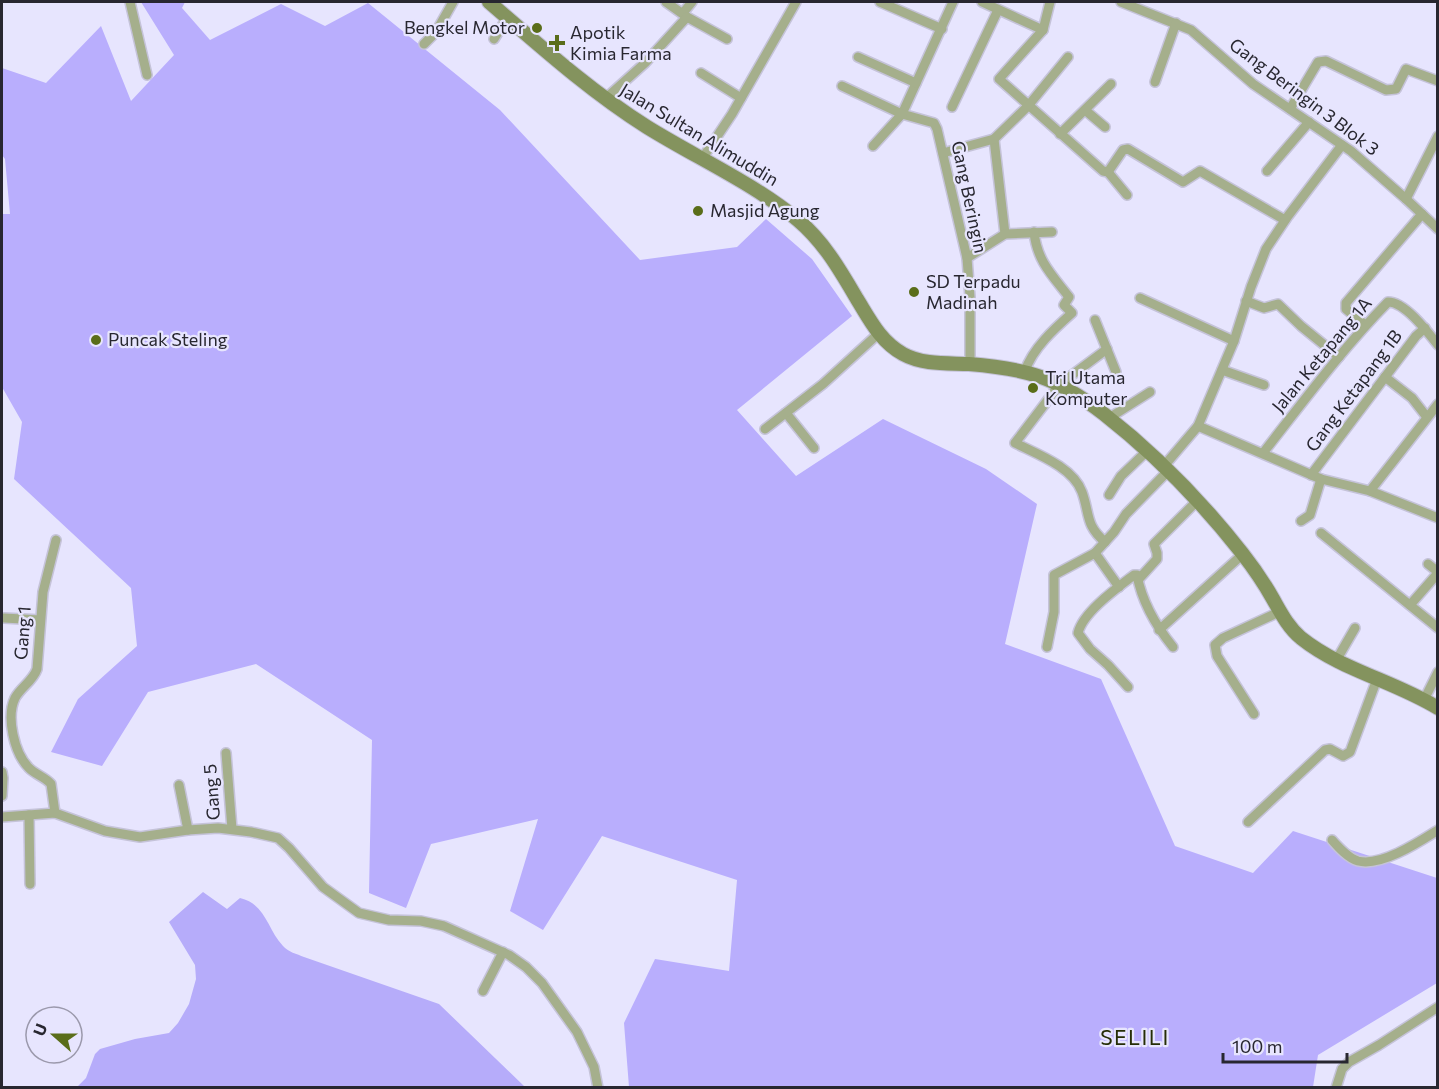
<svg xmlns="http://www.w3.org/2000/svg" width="1439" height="1089" viewBox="0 0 1439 1089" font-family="Commissioner,sans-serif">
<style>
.forest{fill:#b9aefd}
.water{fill:#b6acfa}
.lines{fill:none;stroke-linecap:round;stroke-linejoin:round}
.street-casing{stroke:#c5c3d9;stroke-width:12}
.secondary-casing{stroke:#c5c3d9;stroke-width:16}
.street{stroke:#a5af8c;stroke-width:9}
.secondary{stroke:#84935e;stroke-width:14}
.poi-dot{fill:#5a6d1a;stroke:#e7e5fe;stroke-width:2}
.labels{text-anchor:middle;stroke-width:4.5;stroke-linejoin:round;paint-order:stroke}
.poi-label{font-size:18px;fill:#282730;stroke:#e7e5fe;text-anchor:start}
.street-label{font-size:18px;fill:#282730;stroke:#e7e5fe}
.quarter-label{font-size:21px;letter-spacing:1.5px;fill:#262e07;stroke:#e7e5fe}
</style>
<rect width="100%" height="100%" fill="#e7e5fe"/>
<polygon class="forest" points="141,2 185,2 182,8 210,40 281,4 325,26 368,3 500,110 640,260 737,247 766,219 812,259 852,316 737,410 796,476 883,419 986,469 1037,504 1005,644 1101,679 1175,846 1253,873 1293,831 1437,878 1437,983 1318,1055 1313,1087 629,1087 624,1023 655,959 729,971 737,880 602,836 543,930 510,911 538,819 431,844 406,908 369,893 372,740 256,664 148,692 102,766 51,752 78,699 137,646 131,588 14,479 22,422 2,387 2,214 10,214 5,159 2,155 2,68 46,83 101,26 131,101 174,55"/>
<path class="water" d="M 203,892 L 227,909 L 240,898 C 266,904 267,929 283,946 C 288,952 297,954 304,957 L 439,1004 L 525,1087 L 77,1087 L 86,1078 L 95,1054 L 100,1049 L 135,1039 L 169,1033 L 178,1023 L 189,1004 L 196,979 L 195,965 L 169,922 Z"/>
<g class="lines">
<defs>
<g id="street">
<polyline points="130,2 147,75"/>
<polyline points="666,2 687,17 727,39"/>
<polyline points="880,2 942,29"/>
<polyline points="953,2 902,114 934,123 937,129 967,258 970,297 970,364"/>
<polyline points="982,2 1043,30"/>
<polyline points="1050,2 1043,30 999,79 1103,171 1108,172 1127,195"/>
<polyline points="1121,2 1191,30 1253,84 1351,151 1406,199 1438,229"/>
<polyline points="683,13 692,2"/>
<polyline points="494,39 507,18"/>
<polyline points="424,44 436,32 453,2"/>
<polyline points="858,57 916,83"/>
<polyline points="701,73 741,98"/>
<polyline points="1155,82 1176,23"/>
<polyline points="842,86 902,114 873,146"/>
<polyline points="605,99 645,63 687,17"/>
<polyline points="952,107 998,10"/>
<polyline points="1290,109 1318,62 1326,61 1386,90 1396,89 1406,69 1438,81"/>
<polyline points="1085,110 1105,127"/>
<polyline points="1060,134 1111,84"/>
<polyline points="994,139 1005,234"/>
<polyline points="943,153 994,139 1028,106 1068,57"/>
<polyline points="702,159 732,114 796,2"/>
<polyline points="1267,171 1309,122"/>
<polyline points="1108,172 1123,150 1128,149 1183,182 1200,171 1285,220"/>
<polyline points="1406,199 1438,136"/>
<polyline points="967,258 1005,234 1052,232"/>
<polyline points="1140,298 1234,341"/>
<polyline points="1246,301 1264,308 1278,304 1301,326 1339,357"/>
<polyline points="1095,320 1116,372"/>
<polyline points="1365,325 1346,309 1346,303 1422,214"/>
<polyline points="1222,370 1264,385"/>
<path d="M 1025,371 C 1033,348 1054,329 1072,313 L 1064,305 L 1069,297 C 1052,275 1037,261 1034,232"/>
<polyline points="1385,377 1412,398 1426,416"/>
<polyline points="786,413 814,448"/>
<polyline points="1109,418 1150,392"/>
<polyline points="1198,426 1321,479 1370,491 1438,518"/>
<polyline points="765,429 823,384 878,334"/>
<path d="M 1263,453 C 1303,402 1342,349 1388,302 C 1405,302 1427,331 1438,345"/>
<polyline points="1164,466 1198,426 1234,341 1251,287 1266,249 1288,216 1342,145"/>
<polyline points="1311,475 1416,336 1425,328"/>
<polyline points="1370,491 1438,404"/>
<polyline points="1109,495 1121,476 1147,451"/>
<polyline points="1301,521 1310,515 1321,479"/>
<polyline points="1321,533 1438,628"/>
<path d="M 1105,542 C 1085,525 1090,514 1082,492 C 1073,467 1037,454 1015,443 L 1060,384 L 1107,349"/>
<polyline points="1095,553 1119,587"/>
<polyline points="1428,564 1438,572"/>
<polyline points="1138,580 1157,559 1157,553 1154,544 1197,501"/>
<polyline points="1410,605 1438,573"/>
<polyline points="4,618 40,620"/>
<polyline points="1159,630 1243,554"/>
<polyline points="1047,647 1054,612 1054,575 1095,553 1114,532 1126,514 1168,471"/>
<polyline points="1337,659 1355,628"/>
<path d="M 1128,687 L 1108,665 L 1090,649 L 1078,633 C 1083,612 1117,588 1134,575 L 1137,575 C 1142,602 1156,626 1173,647"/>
<polyline points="1424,700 1438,672"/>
<polyline points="1254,714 1217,656 1215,645 1223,638 1279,612"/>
<polyline points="226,753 232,829"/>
<polyline points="2,772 3,778 2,796"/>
<polyline points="179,785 188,830"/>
<path d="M 55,813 L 51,784 C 45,777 36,775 29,768 C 14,753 6,717 15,698 C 21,687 33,681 37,669 L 43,592 L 56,540"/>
<polyline points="29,815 30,884"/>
<polyline points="2,817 55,813 105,831 140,837 188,830 218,828 251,832 278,838 289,848 323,887 359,913 389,920 421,921 444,926 509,955 526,967 542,983 577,1032 594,1067 598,1088"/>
<polyline points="1248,822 1325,750 1330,749 1343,756 1350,752 1377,679"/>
<path d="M 1332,840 C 1339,848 1348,858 1358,861 C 1381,867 1419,842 1438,830"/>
<polyline points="483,991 503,952"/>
<polyline points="1336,1088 1342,1069 1349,1062 1379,1045 1438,1007"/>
</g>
<path id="secondary" d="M 489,2 C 540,46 590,91 647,127 C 697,158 753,183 798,220 C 824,242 840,270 857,299 C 870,320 880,341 903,354 C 923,365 947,363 969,364 C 1029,369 1056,377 1104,414 C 1155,454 1202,502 1242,553 C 1253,567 1264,583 1273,599 C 1281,613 1288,627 1301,638 C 1341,670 1394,681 1438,708"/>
</defs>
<use href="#street" class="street-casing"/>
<use href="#secondary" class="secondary-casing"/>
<use href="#street" class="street"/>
<use href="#secondary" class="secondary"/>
</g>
<g class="poi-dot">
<circle cx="537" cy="28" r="6"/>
<path d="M554 34h6v6h6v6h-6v6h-6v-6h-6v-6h6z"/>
<circle cx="698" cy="211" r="6"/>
<circle cx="914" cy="292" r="6"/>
<circle cx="96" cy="340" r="6"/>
<circle cx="1033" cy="388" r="6"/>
</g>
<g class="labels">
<g class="poi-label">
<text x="525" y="34" text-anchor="end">Bengkel Motor</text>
<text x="570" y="39">Apotik<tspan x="570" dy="21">Kimia Farma</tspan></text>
<text x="710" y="217">Masjid Agung</text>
<text x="926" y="288">SD Terpadu<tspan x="926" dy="21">Madinah</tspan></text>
<text x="108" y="346">Puncak Steling</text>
<text x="1045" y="384">Tri Utama<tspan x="1045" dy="21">Komputer</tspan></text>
</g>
<g class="street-label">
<text transform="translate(1304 97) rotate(37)" y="6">Gang Beringin 3 Blok 3</text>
<text transform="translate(699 135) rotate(31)" y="6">Jalan Sultan Alimuddin</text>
<text transform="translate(969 197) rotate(78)" y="6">Gang Beringin</text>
<text transform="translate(1322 355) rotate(-50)" y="6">Jalan Ketapang 1A</text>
<text transform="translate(1354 391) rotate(-53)" y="6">Gang Ketapang 1B</text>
<text transform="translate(23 633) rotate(-86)" y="6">Gang 1</text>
<text transform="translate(212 792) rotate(-94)" y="6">Gang 5</text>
</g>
<g class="quarter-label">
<text x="1135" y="1045">SELILI</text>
</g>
</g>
<rect width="1439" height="1089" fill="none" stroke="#282730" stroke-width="6"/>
<g transform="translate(54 1035) rotate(291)"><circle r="28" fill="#e7e5fe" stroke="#9b99ac" stroke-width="1.5"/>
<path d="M0-4.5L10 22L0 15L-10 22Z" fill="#5a6d1a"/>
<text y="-9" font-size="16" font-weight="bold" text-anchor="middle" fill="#282730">U</text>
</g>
<path d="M1223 1053v9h124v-9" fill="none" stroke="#282730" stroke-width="3"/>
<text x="1232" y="1053" font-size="18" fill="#282730" stroke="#e7e5fe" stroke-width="4.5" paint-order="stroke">100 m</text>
</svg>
